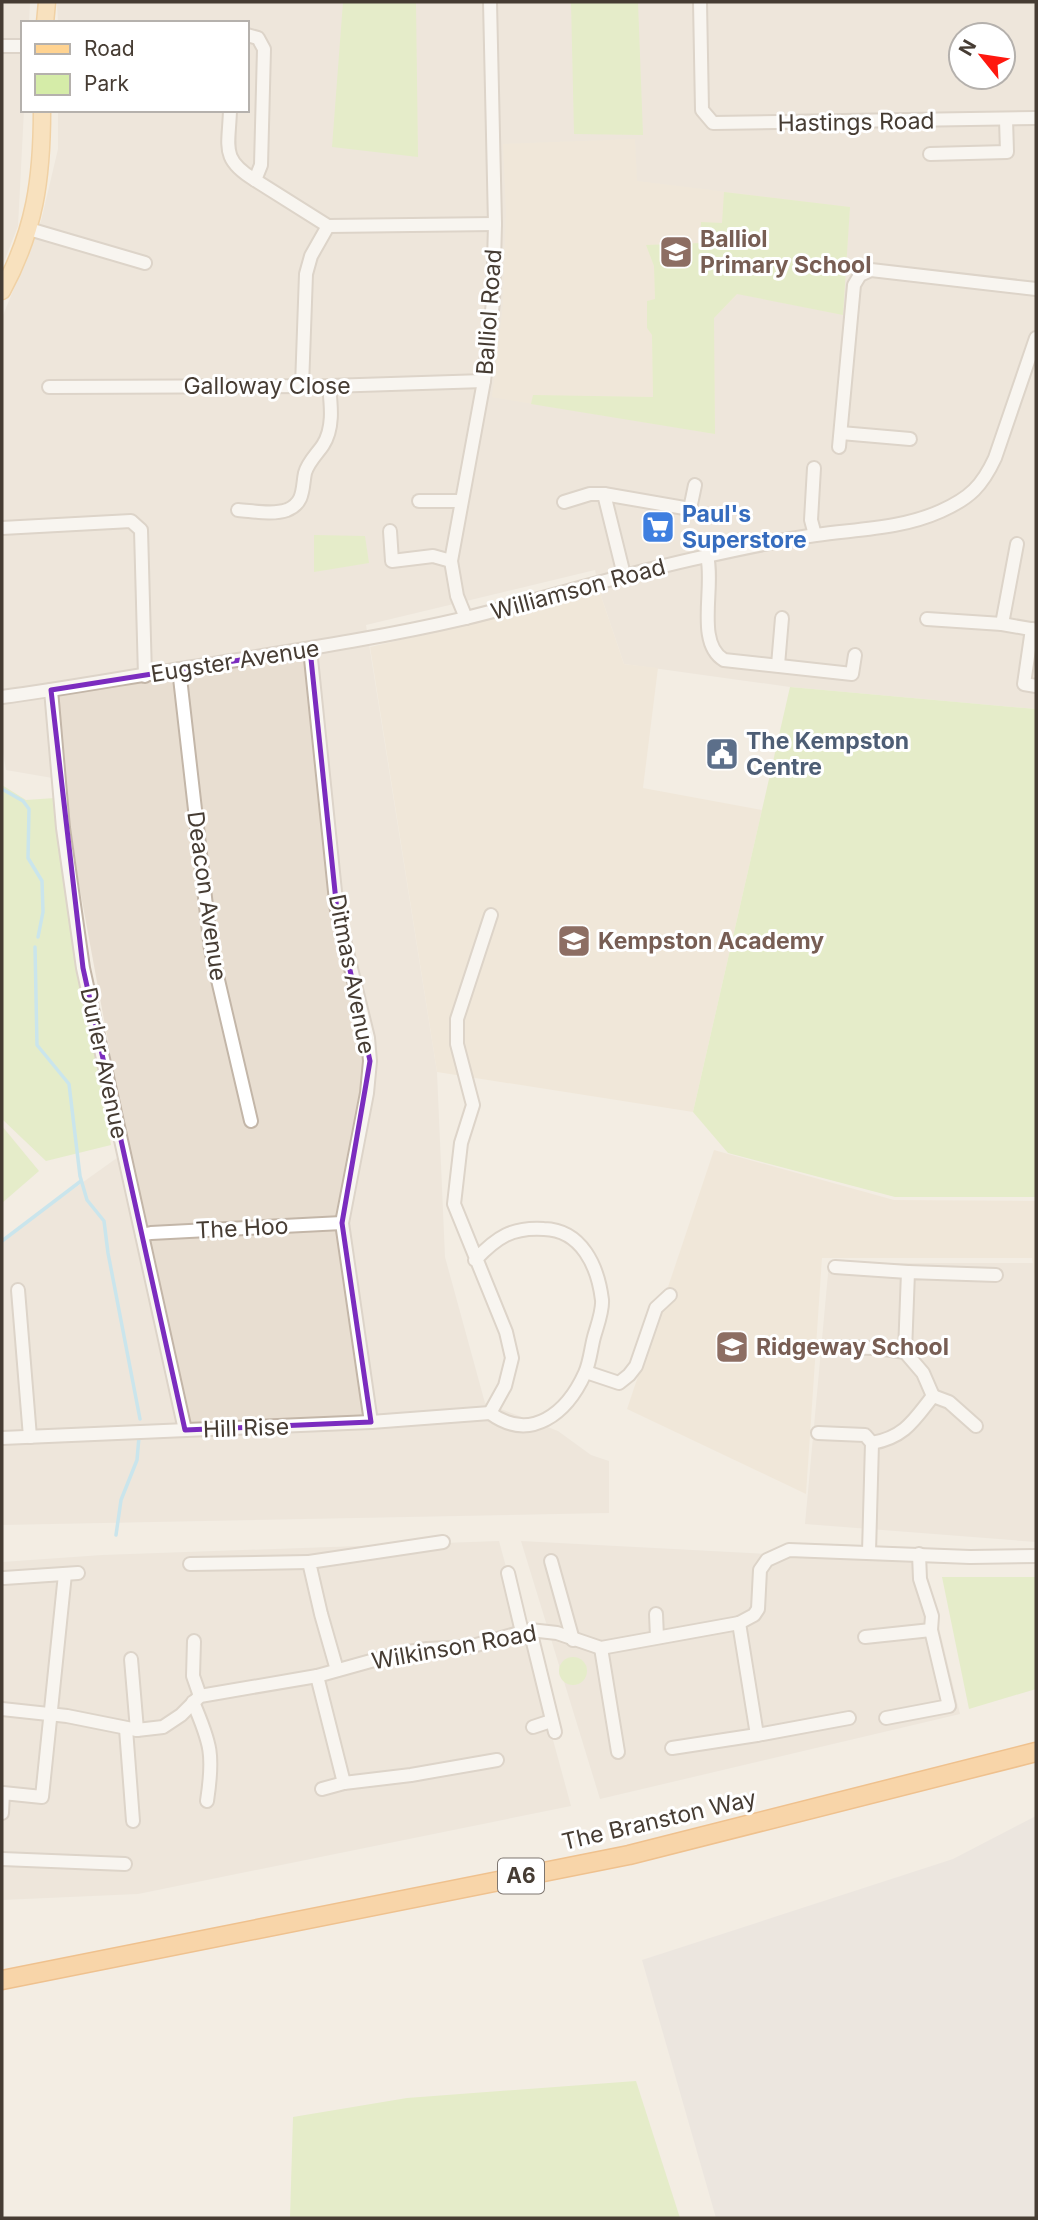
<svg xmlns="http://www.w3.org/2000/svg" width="1038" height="2220" viewBox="0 0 1038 2220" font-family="Inter,sans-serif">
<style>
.residential{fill:#e8ded1;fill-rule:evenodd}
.industrial{fill:#e5ded9}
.education{fill:#eee1cc}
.green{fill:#d5eca8}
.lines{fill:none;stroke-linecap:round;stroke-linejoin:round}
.stream{stroke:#9adbf6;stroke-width:3.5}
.minor-casing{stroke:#c3b6a8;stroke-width:16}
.major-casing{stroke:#eeaf57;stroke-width:19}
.highway-casing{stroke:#eb8c26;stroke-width:21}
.minor{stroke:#fff;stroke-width:12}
.major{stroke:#ffd391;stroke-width:16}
.highway{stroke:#ffb963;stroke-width:18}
.marked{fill:none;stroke:#7b2cbf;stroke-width:5;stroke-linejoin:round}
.labels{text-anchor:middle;stroke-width:6;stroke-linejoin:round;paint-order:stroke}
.shield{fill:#fff;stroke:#7e7670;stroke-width:2}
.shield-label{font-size:21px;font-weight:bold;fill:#463c33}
.street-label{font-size:23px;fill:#463c33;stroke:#fff}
.education-label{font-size:23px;font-weight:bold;fill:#785e54;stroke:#fff;text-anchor:start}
.shop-label{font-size:23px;font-weight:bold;fill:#366cbe;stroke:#fff;text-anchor:start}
.service-label{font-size:23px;font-weight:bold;fill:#4e5e75;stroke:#fff;text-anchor:start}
</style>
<rect width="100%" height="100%" fill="#f3ede3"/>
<g class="residential">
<polygon points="2,2 30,2 29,23 23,23 24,110 18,226 2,267"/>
<path d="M 57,2 L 1036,2 L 1036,709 L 790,687 L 624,664 L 600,593 L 595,570 L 366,625 L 437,1072 L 445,1257 L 485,1403 L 558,1431 L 591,1455 L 609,1461 L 609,1513 L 2,1525 L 2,1240 L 128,1150 L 76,868 L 64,780 L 6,770 L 2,746 L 2,318 L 41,221 L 58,149 L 58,110 L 247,110 L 247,23 L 58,23 ZM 961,35 L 1003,35 L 1003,77 L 961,77 Z"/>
<polygon points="829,1263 1034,1263 1036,1542 805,1524"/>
<polygon points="499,1541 571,1806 138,1894 2,1900 2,1562 102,1555"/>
<polygon points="521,1541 923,1562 960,1714 600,1799"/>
</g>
<polygon class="industrial" points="1036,1816 1036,2218 716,2218 642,1960 953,1859"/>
<g class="education">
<polygon points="635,139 637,181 850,207 843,315 738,294 714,318 715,434 492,397 503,305 506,210 503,144"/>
<polygon points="600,593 624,664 658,668 643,788 762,810 693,1112 437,1072 370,647"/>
<polygon points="714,1150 894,1200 1036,1201 1036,1285 1032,1258 822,1258 806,1494 627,1409"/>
</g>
<g class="green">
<polygon points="343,2 416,2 418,157 332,147"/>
<polygon points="571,2 638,2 643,135 574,134"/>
<polygon points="724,192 850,207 843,315 737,294 714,318 715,434 531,404 533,395 653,397 652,335 647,328 647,301 655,299 654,266 646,245 700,243 701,222 722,223"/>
<polygon points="314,535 365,536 369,563 314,572"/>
<polygon points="790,687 1036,709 1036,1197 895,1197 728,1153 693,1112"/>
<polygon points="2,785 26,800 55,798 111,1145 46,1161 2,1119"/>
<polygon points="2,1126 39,1171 2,1203"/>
<polygon points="942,1577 1036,1577 1036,1689 969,1709"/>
<circle cx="573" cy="1671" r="14"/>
<polygon points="636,2081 680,2218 290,2218 293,2117 407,2098"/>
</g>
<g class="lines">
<g class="stream">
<polyline points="2,789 23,801 29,809 28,858 42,881 43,912 38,937"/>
<polyline points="35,947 37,1045 69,1084 80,1176 87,1200 104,1221 108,1253 140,1419"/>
<polyline points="2,1241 81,1181"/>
<polyline points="116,1535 121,1500 137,1460 139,1437"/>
</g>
<defs>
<g id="minor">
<polyline points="700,2 702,110 713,123 1036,118"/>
<polyline points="2,46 23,46"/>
<path d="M 230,110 C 229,147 220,159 255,180 L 261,165 L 264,49 L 258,38 L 247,35"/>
<polyline points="930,154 1007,152 1006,119"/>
<polyline points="255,180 328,226 495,224"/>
<polyline points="29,229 145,263"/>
<polyline points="302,386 306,274 311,256 328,226"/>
<polyline points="49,387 329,386 484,381"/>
<polyline points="841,433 910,439"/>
<polyline points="839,447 854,285 860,275 871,270 1036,289"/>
<polyline points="814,468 811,520 815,535"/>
<polyline points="604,494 624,575"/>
<polyline points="419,501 461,501"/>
<polyline points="564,502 590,494 604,494 690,509 695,485"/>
<path d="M 238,510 C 253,511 273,515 287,510 C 305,503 302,487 305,473 C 308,462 317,454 323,445 C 334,428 331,405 329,386"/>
<polyline points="2,528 131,521 141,530 145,676"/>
<polyline points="390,531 392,561 433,556 451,561"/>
<path d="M 707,556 C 715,586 695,643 724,660 L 852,674 L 855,655"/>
<polyline points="466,618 457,596 451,561 484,381 493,302 495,224 490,2"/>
<polyline points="927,619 1002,624 1036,630"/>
<polyline points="1002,624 1017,544"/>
<polyline points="1032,629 1024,684 1036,686"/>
<polyline points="310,649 337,911 368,1038 370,1061 367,1093 342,1223 371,1422"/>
<polyline points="778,665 782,618"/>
<polyline points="179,669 211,950 251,1121"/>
<polyline points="51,690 63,828 83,968 185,1430"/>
<path d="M 2,697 C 70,688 138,675 206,665 C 293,651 380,638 466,618 C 547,598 626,573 707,556 C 743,548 780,540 816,535 C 858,529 901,529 941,511 C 970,498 982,486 995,458 L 1036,338"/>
<polyline points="142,1235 151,1233 342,1223"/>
<path d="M 475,1260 C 497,1237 512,1227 544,1229 C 582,1230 598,1267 602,1300 C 603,1311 597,1326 594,1337 C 591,1348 590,1362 585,1373 C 567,1413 531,1443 490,1413 L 505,1386 L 512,1358 L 506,1332 L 454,1204 L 461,1143 L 473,1105 L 457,1044 L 457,1019 L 491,915"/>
<polyline points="835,1267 908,1272"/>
<polyline points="18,1290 30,1437"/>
<polyline points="825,1347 877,1348 905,1352"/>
<polyline points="586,1372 619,1383 629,1375 636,1366 656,1308 670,1295"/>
<polyline points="933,1396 949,1402 976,1426"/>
<polyline points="818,1433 865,1435 872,1443"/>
<polyline points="2,1438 371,1422 490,1413"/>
<path d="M 869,1552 L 872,1443 C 905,1437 914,1420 933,1396 L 923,1373 L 905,1352 L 908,1272 L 996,1275"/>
<polyline points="551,1561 573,1640"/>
<polyline points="190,1564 309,1562"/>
<polyline points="508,1573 522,1632"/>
<polyline points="4,1578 78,1573"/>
<polyline points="656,1614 657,1637"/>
<polyline points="530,1630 555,1732"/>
<polyline points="865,1637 931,1630"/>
<polyline points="194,1641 193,1676 200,1696"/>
<polyline points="601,1648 618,1752"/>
<polyline points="131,1659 137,1730"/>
<polyline points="337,1670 321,1614 309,1562 443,1542"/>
<polyline points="317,1676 344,1783 411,1775 497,1760"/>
<path d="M 193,1702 C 211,1744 214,1755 207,1801"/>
<polyline points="2,1709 67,1716 137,1730 163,1727 181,1715 200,1696 317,1676 396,1654 427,1649 469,1647 530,1630 557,1633 601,1648 739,1623 754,1615 758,1609 760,1570 767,1560 789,1550 970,1557 1036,1556"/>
<polyline points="886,1718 949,1706 931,1630 932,1616 920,1579 919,1554"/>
<polyline points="533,1727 551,1721"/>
<polyline points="126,1729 133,1821"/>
<polyline points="757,1735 849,1718"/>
<polyline points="672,1748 757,1735 739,1623"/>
<polyline points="322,1789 344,1783"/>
<polyline points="2,1813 3,1793 42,1797 65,1574"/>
<polyline points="2,1859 125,1864"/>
</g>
<g id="major">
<polyline points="45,23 47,2"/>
<path d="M 2,291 C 35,230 42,179 42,110"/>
</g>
<polyline id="highway" points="2,1980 629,1855 1036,1752"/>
</defs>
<use href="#minor" class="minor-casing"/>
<use href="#major" class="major-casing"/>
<use href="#highway" class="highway-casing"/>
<use href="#minor" class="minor"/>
<use href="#major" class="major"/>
<use href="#highway" class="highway"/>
</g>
<path d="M0 0H1038V2220H0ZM 310,649 L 337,911 L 370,1061 L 342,1223 L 371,1422 L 185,1430 L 83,968 L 51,690 Z" fill="#f3ede3" fill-opacity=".55" fill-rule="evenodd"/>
<path class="marked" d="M 310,649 L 337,911 L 370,1061 L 342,1223 L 371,1422 L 185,1430 L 83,968 L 51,690 Z"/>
<defs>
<symbol id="school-square" viewBox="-11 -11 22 22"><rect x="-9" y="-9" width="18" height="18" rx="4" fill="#8d6e63" stroke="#fff"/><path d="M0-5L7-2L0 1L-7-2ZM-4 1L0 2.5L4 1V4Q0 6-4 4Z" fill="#fff"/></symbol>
<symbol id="supermarket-square" viewBox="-11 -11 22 22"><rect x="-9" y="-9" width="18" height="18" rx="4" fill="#3f7fe0" stroke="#fff"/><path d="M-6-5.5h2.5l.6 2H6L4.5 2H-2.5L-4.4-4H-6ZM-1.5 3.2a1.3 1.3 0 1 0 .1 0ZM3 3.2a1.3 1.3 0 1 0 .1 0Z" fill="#fff"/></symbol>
<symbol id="civic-square" viewBox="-11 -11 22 22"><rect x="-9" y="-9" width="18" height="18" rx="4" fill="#5c6f8a" stroke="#fff"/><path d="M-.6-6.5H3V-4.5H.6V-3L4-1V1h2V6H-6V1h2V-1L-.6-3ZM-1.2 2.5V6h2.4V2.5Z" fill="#fff"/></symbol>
</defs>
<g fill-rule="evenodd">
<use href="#school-square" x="657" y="233" width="38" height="38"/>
<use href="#supermarket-square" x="639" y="508" width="38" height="38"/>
<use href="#civic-square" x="703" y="735" width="38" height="38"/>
<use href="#school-square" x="555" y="922" width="38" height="38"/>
<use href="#school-square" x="713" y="1328" width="38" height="38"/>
</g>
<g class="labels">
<rect class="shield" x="498" y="1858.5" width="46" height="35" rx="5"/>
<g class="shield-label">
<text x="521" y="1883">A6</text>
</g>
<g class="street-label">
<text transform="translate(856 122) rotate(-1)" y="8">Hastings Road</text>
<text transform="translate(489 312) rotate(-86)" y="8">Balliol Road</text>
<text x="267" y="394">Galloway Close</text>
<text transform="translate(578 589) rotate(-15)" y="8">Williamson Road</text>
<text transform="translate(235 661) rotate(-9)" y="8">Eugster Avenue</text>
<text transform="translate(207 896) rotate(82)" y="8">Deacon Avenue</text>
<text transform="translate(352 974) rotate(79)" y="8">Ditmas Avenue</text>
<text transform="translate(104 1063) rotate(78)" y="8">Durler Avenue</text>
<text transform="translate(242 1228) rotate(-3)" y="8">The Hoo</text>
<text transform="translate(246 1428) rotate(-2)" y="8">Hill Rise</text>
<text transform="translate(454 1647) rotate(-10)" y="8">Wilkinson Road</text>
<text transform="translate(659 1820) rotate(-13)" y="8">The Branston Way</text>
</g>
<g class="education-label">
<text x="700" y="247">Balliol<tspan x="700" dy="26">Primary School</tspan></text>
<text x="598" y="949">Kempston Academy</text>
<text x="756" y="1355">Ridgeway School</text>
</g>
<g class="shop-label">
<text x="682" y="522">Paul's<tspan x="682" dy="26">Superstore</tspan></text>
</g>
<g class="service-label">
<text x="746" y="749">The Kempston<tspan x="746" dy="26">Centre</tspan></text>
</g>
</g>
<rect width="1038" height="2220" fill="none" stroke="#463c33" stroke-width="7"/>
<rect x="21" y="21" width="228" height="91" fill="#ffffff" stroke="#b5b1ad" stroke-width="2"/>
<rect x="35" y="44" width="35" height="10" fill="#ffd391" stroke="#b5b1ad" stroke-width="2"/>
<text x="84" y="56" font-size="21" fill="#463c33">Road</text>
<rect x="35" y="74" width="35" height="21" fill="#d5eca8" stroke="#b5b1ad" stroke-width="2"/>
<text x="84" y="91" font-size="21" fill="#463c33">Park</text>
<g transform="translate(982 56) rotate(300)"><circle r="33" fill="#ffffff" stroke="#b5b1ad" stroke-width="2"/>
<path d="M0-5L12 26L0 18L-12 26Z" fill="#ff180f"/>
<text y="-10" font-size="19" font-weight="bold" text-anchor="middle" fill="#463c33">N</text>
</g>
</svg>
